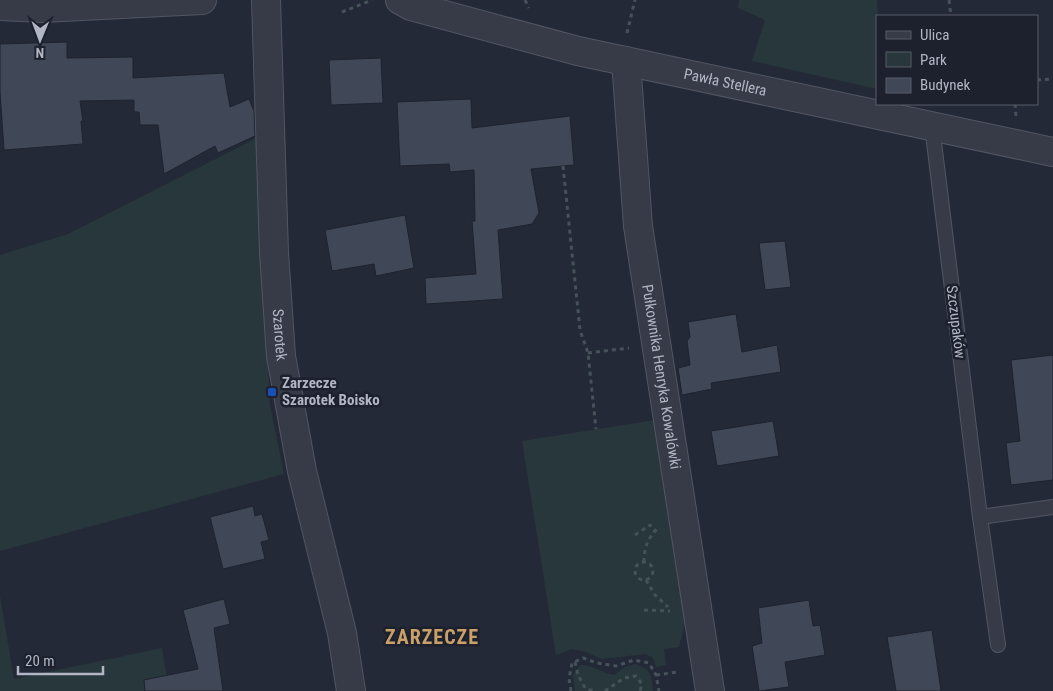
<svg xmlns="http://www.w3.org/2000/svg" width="1053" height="691" viewBox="0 0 1053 691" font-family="'Roboto Condensed',sans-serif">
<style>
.green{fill:#28373b}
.building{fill:#404757;stroke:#1e232f}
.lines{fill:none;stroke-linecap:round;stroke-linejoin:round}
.service-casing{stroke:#525663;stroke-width:16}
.minor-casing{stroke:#525663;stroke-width:30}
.tertiary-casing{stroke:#525663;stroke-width:30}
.path{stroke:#455358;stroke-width:3;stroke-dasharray:4 4;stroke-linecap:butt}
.service{stroke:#373b48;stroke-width:14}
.minor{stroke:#373b48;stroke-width:28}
.tertiary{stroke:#373b48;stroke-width:28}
.transit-dot{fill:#1a4fb4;stroke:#1c212d;stroke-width:2}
.labels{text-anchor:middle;stroke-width:5;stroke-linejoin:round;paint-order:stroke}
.street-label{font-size:15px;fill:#b2b6c4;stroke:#1c212d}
.poi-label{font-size:15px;font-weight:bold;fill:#b2b6c4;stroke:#1c212d;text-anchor:start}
.district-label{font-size:20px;font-weight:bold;letter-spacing:1px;fill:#c9a068;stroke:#1c212d}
</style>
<rect width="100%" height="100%" fill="#242937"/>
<g class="green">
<polygon points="739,0 877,0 878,16 877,16 877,89 752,61 765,20 738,8"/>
<polygon points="263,135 264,277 270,405 284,474 0,551 0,255 68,234"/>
<polygon points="655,420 670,508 685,623 679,647 664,649 666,665 656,667 653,658 646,654 601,659 586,652 572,649 556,655 522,441"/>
<polygon points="0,596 14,679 162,648 169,691 0,691"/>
<path d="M 635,664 C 651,669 652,675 653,691 L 575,691 L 573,675 L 580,665 C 595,665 599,672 614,675 L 625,667 Z"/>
</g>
<g class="building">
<polygon points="67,42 67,58 133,57 133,78 224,73 230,107 249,99 254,111 255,136 218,153 215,146 164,174 158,125 140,125 139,112 134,112 134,100 80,101 83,121 81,121 83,144 4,150 0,92 0,44"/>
<polygon points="381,58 383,103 331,105 329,60"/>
<polygon points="471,99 472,128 570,116 574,165 531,169 539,213 532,224 498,230 503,299 426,304 425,278 476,274 472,221 475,221 474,170 450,172 449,164 400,166 397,102"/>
<polygon points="405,215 414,268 376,276 374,264 332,271 325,230"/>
<polygon points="785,241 791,287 765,290 759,243"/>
<polygon points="736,314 742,352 777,345 781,372 711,383 712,389 682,395 678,368 690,365 687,341 690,337 688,322"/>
<polygon points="1053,355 1053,480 1011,485 1006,443 1020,441 1011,360"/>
<polygon points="773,421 779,456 717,466 711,431"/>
<polygon points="253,506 255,516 262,514 269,540 261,542 265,559 223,569 210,517"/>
<polygon points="224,599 230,624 214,628 223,691 145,691 144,680 198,669 183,610"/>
<polygon points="809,600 813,626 820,625 825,655 785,662 789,687 759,691 752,646 762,643 758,608"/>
<polygon points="932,630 941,691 896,691 887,637"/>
</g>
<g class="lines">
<defs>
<g id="service">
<polyline points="932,126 980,517"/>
<polyline points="998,645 980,517 1053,507"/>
</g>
<g id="minor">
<path id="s1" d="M 266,0 L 274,253 L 281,356 L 302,471 L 342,633 L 351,691"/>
<path id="s2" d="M 400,0 L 411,6 L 578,51 L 1053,152"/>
<path id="s3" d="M 626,61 L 638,226 L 710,691"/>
</g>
<polyline id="tertiary" points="0,6 42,8 202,0"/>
</defs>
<use href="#service" class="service-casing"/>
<use href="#minor" class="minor-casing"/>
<use href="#tertiary" class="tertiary-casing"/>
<g class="path">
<polyline points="525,0 529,8"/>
<polyline points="949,0 951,16"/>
<polyline points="342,12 372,0"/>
<polyline points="627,33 635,0"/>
<polyline points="1037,80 1053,79"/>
<polyline points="1015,104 1016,117"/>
<polyline points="563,166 580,330 588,353 596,429"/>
<polyline points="588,353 629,348"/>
<polyline points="635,535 650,525 655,531"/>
<circle cx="644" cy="571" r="9"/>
<path d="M 644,562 C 644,549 647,539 657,529"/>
<polyline points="646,580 655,595 668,607"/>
<polyline points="644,610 670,611"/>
<polyline points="575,662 578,675 585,688 593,691"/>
<polyline points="656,675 678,672"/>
<polyline points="571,691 569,679 572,663 583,658 597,663 616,666 634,660 649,663 656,675 659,691"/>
<polyline points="605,691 624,678 636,676 642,684 640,691"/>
</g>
<use href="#service" class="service"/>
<use href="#minor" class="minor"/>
<use href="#tertiary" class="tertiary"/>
</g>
<rect class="transit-dot" x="267" y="387" width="10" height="10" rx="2.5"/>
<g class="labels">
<g class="street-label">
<text dy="5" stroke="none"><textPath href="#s2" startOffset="336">Pawła Stellera</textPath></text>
<text transform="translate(956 322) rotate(83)" y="5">Szczupaków</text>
<text dy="5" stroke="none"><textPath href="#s1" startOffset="335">Szarotek</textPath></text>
<text dy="5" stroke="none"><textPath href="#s3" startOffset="318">Pułkownika Henryka Kowalówki</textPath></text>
</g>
<g class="poi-label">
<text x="282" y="388">Zarzecze<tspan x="282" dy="17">Szarotek Boisko</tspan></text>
</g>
<g class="district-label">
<text x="432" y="644">ZARZECZE</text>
</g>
</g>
<rect x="876" y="15" width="162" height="90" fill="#1c212d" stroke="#585d69"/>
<rect x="886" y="31" width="25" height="8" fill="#373b48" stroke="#585d69"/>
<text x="920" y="40" font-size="15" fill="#b2b6c4">Ulica</text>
<rect x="886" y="52" width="25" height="15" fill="#28373b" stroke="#585d69"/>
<text x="920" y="65" font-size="15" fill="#b2b6c4">Park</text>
<rect x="886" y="78" width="25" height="15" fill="#404757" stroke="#585d69"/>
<text x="920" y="90" font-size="15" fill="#b2b6c4">Budynek</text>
<g transform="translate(40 40) rotate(181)" stroke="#1c212d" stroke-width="4" paint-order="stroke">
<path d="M0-4L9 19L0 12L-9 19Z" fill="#b2b6c4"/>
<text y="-8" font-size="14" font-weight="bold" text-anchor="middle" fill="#b2b6c4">N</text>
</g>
<path d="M18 666v8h85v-8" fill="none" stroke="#b2b6c4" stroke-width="2.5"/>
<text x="25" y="666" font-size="15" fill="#b2b6c4" stroke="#1c212d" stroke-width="4" paint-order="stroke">20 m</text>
</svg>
